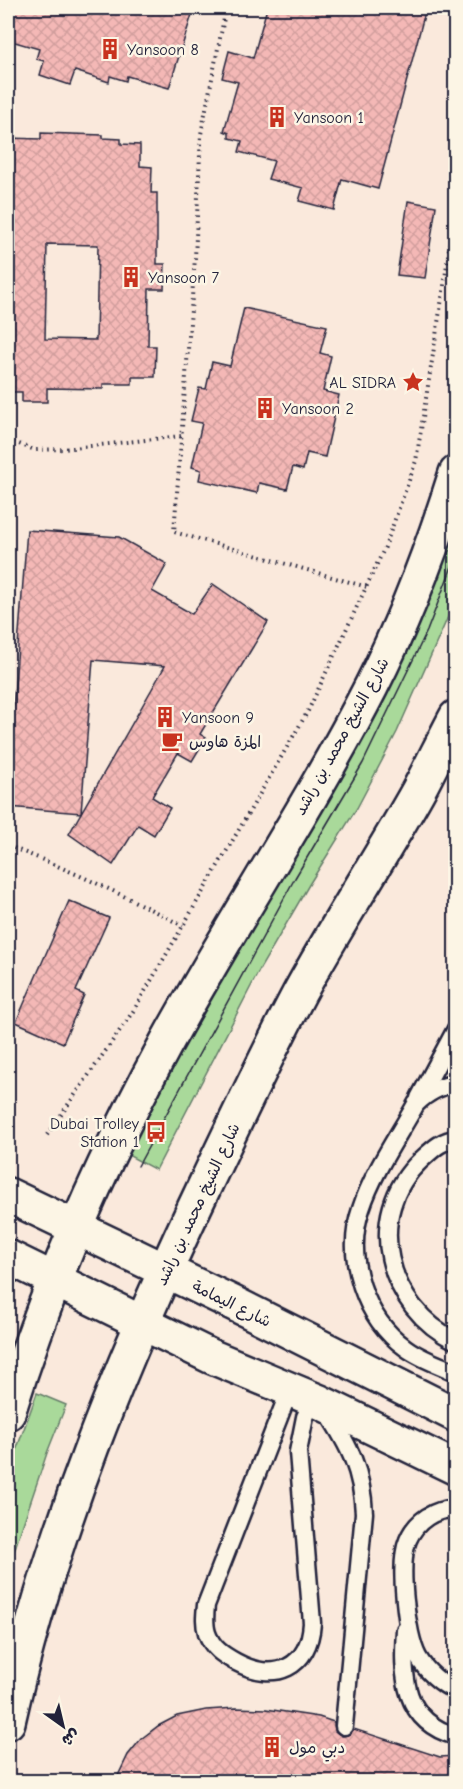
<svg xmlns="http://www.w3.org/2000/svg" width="463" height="1789" viewBox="0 0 463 1789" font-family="'Comic Neue','Playpen Sans Arabic',sans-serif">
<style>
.green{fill:#a9d99a;stroke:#667e6a;stroke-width:1.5}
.building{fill:url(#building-cross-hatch);stroke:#22223b;stroke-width:1.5;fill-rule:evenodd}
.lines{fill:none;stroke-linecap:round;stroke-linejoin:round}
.lane-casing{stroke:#22223b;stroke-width:21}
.secondary-casing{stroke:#22223b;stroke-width:38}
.primary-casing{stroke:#22223b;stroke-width:38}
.path{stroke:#22223b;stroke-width:4;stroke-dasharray:1.5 4.5;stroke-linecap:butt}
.lane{stroke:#fcf5e5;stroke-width:16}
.secondary{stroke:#fcf5e5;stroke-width:33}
.primary{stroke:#fcf5e5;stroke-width:33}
.tram{stroke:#22223b;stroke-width:1.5}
.labels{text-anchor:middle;stroke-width:5;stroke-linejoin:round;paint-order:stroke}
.poi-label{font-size:16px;fill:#22223b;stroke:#fcf5e5;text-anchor:start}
.street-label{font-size:16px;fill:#22223b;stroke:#fcf5e5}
</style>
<defs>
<pattern id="building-cross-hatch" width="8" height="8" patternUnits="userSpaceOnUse" patternTransform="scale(1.5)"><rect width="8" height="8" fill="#f4b8b6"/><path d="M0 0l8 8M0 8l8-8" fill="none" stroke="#d19e9d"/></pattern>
</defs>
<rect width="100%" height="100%" fill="#fae9dc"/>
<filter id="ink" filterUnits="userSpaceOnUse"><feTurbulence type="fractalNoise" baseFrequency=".0167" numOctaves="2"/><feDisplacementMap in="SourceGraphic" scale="12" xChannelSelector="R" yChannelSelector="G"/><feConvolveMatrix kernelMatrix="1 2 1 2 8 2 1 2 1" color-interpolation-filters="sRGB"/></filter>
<g filter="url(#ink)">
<g class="green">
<polygon points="455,520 455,601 397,732 357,808 310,883 261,967 156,1170 126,1154 218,982"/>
<polygon points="37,1393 66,1405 47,1453 8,1569 8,1473"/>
</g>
<g class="building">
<polygon points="8,8 194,8 169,88 127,76 126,81 110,76 109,82 75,71 70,85 40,75 44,61 36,59 39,49 8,40"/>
<polygon points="267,8 426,8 378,189 342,179 334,210 299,201 303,188 268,179 274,161 239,152 242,141 229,138 229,133 224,131 238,82 222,78 229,51 253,58"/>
<path d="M 41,133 L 103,135 L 103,138 L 121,139 L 121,144 L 140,145 L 140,166 L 152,167 L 151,193 L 157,193 L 157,264 L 165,264 L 164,289 L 149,289 L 148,346 L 156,346 L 155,377 L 132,377 L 132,384 L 103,384 L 103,389 L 47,388 L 47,402 L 22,402 L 22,392 L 8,392 L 8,138 L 41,139 ZM 47,244 L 98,245 L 96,340 L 45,339 Z"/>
<polygon points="408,201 436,206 425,278 397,275"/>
<polygon points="244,308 327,326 320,353 331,356 323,391 339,395 325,457 307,453 303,470 293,467 287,489 259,483 257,493 199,480 201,470 192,467 202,423 191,421 199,388 206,389 212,362 230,366"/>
<polygon points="27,530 119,537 167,564 152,591 192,614 213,584 268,622 200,734 206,738 192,761 178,753 152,797 170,808 154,835 138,825 113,865 69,834 165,666 93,660 81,813 8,807 8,775"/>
<polygon points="69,901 109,918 76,991 84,995 63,1043 16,1022"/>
<polygon points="236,1708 266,1709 319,1717 334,1722 335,1731 342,1736 349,1735 354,1729 440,1757 456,1756 456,1782 115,1782 128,1755 141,1739 158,1726 177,1716 206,1710"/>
</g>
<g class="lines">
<defs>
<g id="lane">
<path d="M 456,1083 C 439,1087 428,1092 416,1104 C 397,1138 373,1172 361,1209 C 344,1258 365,1319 406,1348 C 421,1359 439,1365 456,1372"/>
<polyline points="419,1098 456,1029"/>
<path d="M 456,1139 C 441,1140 431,1151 421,1160 C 362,1215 387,1308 456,1341"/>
<path d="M 290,1389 L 206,1605 C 205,1615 204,1624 207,1633 C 212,1648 223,1655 236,1662 C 275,1683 309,1668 312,1623 L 298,1452 L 305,1417 L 314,1399"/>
<path d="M 327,1412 C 350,1447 362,1471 364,1513 L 344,1726"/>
<path d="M 456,1509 C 435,1508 416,1521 408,1540 C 398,1563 406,1635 418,1657 C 426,1671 441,1684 456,1691"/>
<path d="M 405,1630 C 402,1676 403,1722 456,1736"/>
</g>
<g id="secondary">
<polyline points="8,1195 233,1303 456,1415"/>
<polyline points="8,1257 210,1356 320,1402 456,1468"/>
</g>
<g id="primary">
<path d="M 8,1413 C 47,1287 101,1163 164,1047 C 230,925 308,810 371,687 C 406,618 433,546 456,473"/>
<path d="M 8,1722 C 50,1534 124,1355 207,1181 C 237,1118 267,1054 300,992 C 337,924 380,859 418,791 C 431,767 443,741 456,717"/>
</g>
</defs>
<use href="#lane" class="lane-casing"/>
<use href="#secondary" class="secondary-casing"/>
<use href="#primary" class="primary-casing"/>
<g class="path">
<polyline points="226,8 201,134 195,258 174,532 367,587"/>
<polyline points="8,440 35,450 64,449 181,436"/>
<path d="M 8,846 C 68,869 126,896 183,926"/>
<polyline points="47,1135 134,1010 308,711 385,547 416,461 445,279 456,195"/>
</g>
<use href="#lane" class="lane"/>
<use href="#secondary" class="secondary"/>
<use href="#primary" class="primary"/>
<polyline class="tram" points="138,1166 295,878 363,763 427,631 456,556"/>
</g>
</g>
<defs>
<symbol id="building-bare" viewBox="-9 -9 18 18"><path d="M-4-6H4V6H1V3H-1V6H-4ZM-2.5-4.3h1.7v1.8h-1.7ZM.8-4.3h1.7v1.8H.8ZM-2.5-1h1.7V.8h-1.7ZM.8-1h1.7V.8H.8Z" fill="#c8321e" stroke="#fcf5e5" stroke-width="2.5" paint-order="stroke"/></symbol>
<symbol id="sight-bare" viewBox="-9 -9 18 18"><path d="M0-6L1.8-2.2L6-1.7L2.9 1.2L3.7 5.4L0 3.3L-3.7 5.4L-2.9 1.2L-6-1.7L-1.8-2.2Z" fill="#c8321e" stroke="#fcf5e5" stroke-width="2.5" paint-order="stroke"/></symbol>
<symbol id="cafe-bare" viewBox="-9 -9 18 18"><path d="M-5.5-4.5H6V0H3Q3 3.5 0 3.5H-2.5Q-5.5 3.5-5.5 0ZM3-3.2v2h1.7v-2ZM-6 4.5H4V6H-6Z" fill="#c8321e" stroke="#fcf5e5" stroke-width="2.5" paint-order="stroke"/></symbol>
<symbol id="bus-bare" viewBox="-9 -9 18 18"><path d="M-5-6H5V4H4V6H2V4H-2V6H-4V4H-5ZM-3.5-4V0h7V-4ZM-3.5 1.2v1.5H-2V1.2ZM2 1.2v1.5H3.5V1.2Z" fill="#c8321e" stroke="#fcf5e5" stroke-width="2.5" paint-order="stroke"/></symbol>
</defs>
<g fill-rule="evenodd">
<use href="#building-bare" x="95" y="34" width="30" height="30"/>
<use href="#building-bare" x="262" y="102" width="30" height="30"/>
<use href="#building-bare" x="116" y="262" width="30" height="30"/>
<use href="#sight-bare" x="398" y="367" width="30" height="30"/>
<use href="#building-bare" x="250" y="393" width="30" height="30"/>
<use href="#building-bare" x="150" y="702" width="30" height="30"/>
<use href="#cafe-bare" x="157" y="726" width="30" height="30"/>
<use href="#bus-bare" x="141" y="1117" width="30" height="30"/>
<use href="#building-bare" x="257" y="1732" width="30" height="30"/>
</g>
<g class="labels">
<g class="poi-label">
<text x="127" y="55">Yansoon 8</text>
<text x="294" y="123">Yansoon 1</text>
<text x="148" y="283">Yansoon 7</text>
<text x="396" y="388" text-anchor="end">AL SIDRA</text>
<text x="282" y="414">Yansoon 2</text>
<text x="182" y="723">Yansoon 9</text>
<text x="189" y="747">المزة هاوس</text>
<text x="139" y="1129" text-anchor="end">Dubai Trolley<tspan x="139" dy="18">Station 1</tspan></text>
<text x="289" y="1753">دبي مول</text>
</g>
<g class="street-label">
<text transform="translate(341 736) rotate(-61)" y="6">شارع الشيخ محمد بن راشد</text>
<text transform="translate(197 1204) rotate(-65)" y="6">شارع الشيخ محمد بن راشد</text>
<text transform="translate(232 1303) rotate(26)" y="6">شارع اليمامة</text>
</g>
</g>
<rect width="463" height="1789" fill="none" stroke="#fcf5e5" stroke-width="30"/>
<rect x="15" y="15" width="433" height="1759" fill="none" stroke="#22223b" stroke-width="2" filter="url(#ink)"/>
<g transform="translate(63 1726) rotate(146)" stroke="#fcf5e5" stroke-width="4.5" paint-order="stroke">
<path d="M0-4.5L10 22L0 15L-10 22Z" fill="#22223b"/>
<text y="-9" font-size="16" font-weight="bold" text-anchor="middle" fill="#22223b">ش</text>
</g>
</svg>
